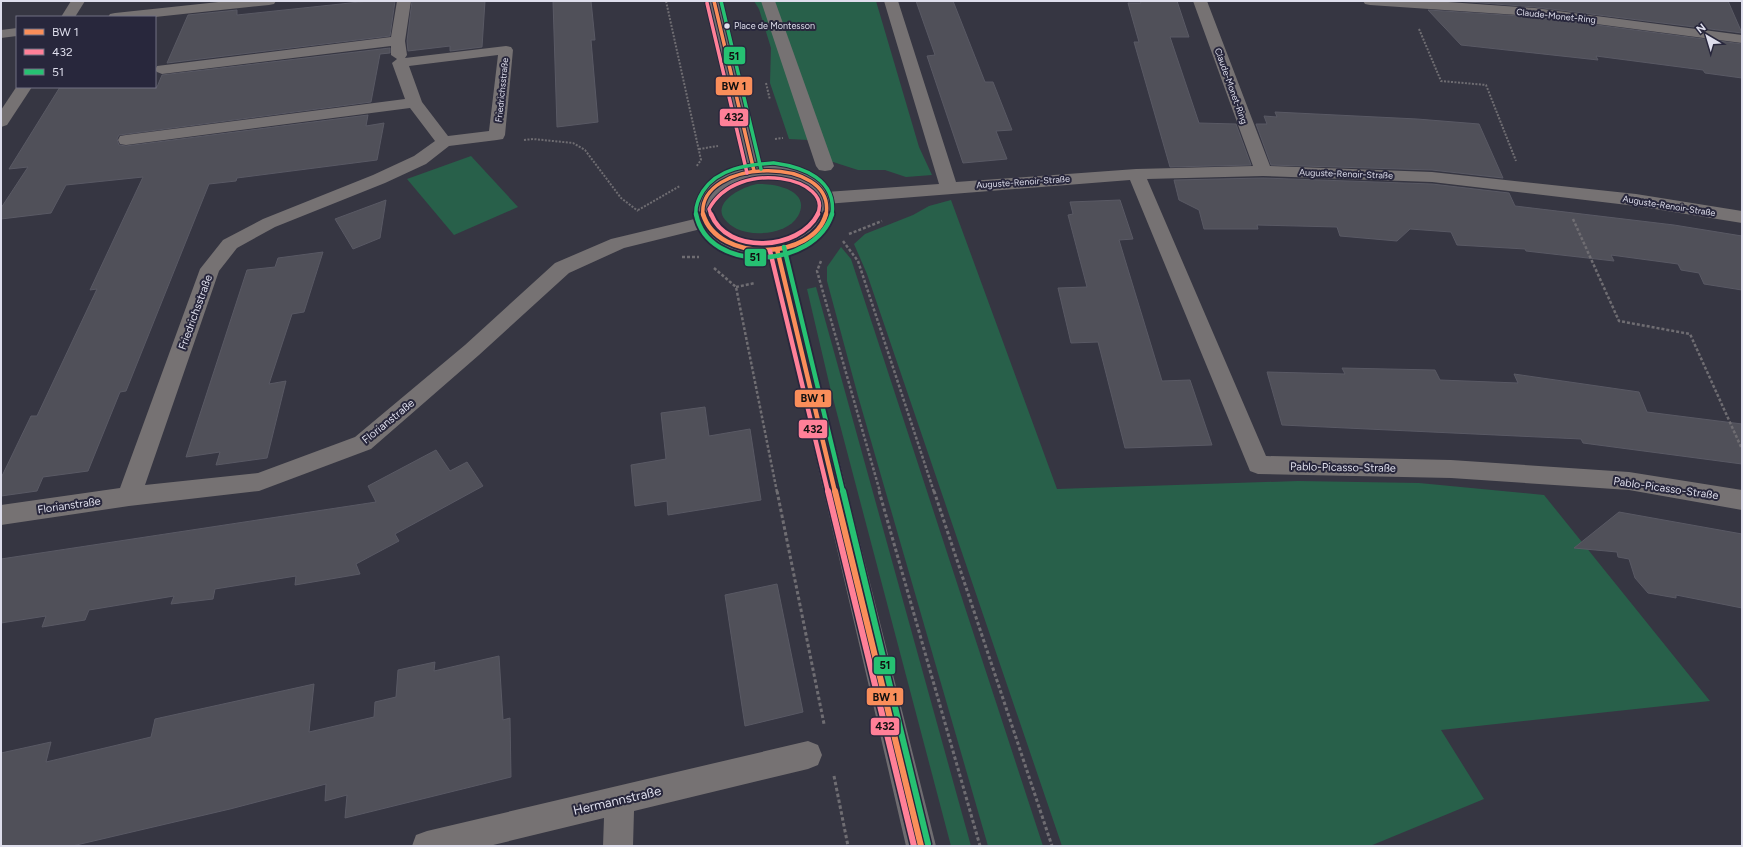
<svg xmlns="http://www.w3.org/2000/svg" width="1743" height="847" viewBox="0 0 1743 847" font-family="Figtree,sans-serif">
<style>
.green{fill:#28604a}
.building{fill:#505059;stroke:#595964}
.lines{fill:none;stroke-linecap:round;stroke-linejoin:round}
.path-far2{stroke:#6f6d72;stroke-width:2;stroke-dasharray:2 1.5;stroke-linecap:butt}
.path-far1{stroke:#6f6d72;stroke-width:2.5;stroke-dasharray:3 2;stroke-linecap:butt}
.path{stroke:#6f6d72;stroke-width:3;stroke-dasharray:3.5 2.5;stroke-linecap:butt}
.minor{fill:#767273;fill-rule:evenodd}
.secondary{fill:#6f6c70;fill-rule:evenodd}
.bus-1-far2-casing{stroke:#28273c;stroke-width:5.5}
.bus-1-far1-casing{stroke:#28273c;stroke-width:8}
.bus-1-casing{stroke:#28273c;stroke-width:9}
.bus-2-far2-casing{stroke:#28273c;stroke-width:5.5}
.bus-2-far1-casing{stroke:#28273c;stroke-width:8}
.bus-2-casing{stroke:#28273c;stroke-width:9}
.bus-3-far2-casing{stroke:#28273c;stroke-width:5.5}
.bus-3-far1-casing{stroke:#28273c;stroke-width:8}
.bus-3-casing{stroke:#28273c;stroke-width:9}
.bus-1-far2{stroke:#fa8e5a;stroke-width:3.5}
.bus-1-far1{stroke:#fa8e5a;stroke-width:4.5}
.bus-1{stroke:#fa8e5a;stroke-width:6}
.bus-2-far2{stroke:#ff8098;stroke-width:3.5}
.bus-2-far1{stroke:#ff8098;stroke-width:4.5}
.bus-2{stroke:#ff8098;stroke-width:6}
.bus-3-far2{stroke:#26c172;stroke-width:3.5}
.bus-3-far1{stroke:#26c172;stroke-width:4.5}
.bus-3{stroke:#26c172;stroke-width:6}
.bus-dot{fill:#dedeec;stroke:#28273c;stroke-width:1.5}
.labels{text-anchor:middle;stroke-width:4;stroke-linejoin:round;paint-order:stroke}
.far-street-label{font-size:9px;fill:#dedeec;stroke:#28273c}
.far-bus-label{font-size:9px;fill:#dedeec;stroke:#28273c;text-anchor:start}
.street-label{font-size:11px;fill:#dedeec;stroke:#28273c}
.near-street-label{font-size:13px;fill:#dedeec;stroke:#28273c}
.line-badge{stroke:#28273c;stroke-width:1.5}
.pale-badge-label{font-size:11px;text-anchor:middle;font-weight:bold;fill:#111}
</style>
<rect width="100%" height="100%" fill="#363642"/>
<g class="green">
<polygon points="754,1 764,1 809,140 789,139 770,83 771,48 759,9"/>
<polygon points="773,1 876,1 919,147 932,175 906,177 885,170 858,170 830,161"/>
<polygon points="471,156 518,207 454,235 407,179"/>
<path d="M 757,184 C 774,183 812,190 798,216 C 788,234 754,237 737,229 C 702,210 734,189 757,184 Z"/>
<polygon points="951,200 1057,489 1298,481 1419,483 1544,495 1710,701 1441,730 1484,799 1370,846 1062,846 867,274 854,244 865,234 913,215 929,206"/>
<polygon points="841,247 851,259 1043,846 988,846 858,396 827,281 827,267"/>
<polygon points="816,287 971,846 951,846 830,387 807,289"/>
</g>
<g class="building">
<polygon points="369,1 395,1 390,36 167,63 188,15 237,10 237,15"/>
<polygon points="412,1 485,1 482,47 450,51 450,46 408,51 407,41"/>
<polygon points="553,1 591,1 595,40 591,40 598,122 557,127"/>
<polygon points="916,1 953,1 985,82 993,82 1012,130 996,131 1007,159 963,163 927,56 935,55"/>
<polygon points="1140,1 1177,1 1189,37 1170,37 1199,123 1236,124 1251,165 1170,167 1134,42 1139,42 1128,3 1141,3"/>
<polygon points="1456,1 1728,1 1742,33 1535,7"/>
<polygon points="1428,10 1535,17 1742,44 1742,78 1705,73 1703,70 1596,56 1598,60 1461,45"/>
<polygon points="390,48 390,53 380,54 371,102 119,135 117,139 119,145 126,146 368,115 366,126 384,123 377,160 237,178 236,181 209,184 126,391 120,392 88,471 43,477 37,491 1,496 1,478 31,416 37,416 97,289 90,290 143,177 66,185 51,213 1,219 1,208 28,167 9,169 60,87 157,87 162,75"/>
<polygon points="1275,112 1417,119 1479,124 1503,178 1432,170 1271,165 1256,124 1267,124 1264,116 1277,117"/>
<polygon points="1263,178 1432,184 1509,193 1515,206 1674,225 1742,236 1742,290 1704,284 1699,273 1681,270 1678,264 1611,255 1614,261 1526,251 1525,249 1457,245 1451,232 1410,229 1397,241 1340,236 1337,227 1257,225 1258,229 1204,229 1199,210 1179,200 1174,180"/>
<polygon points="386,200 380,238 353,249 335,219"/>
<polygon points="1120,200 1133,239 1119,240 1162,381 1190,380 1212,445 1125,448 1098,342 1071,343 1058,288 1087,287 1068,215 1073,214 1070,202"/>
<polygon points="323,252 304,312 292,314 269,384 286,381 267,458 216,465 220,452 186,457 247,270 275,267 278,258"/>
<polygon points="1342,368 1435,370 1440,380 1518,383 1514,374 1639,392 1647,412 1742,424 1742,464 1583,443 1581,439 1282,425 1267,372 1345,374"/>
<polygon points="705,407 709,436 750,429 761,500 668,515 667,501 635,506 631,465 666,459 661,413"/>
<polygon points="436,450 450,471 467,462 483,486 395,534 399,541 356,564 360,574 295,585 296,576 215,589 213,599 171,604 174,596 89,610 85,620 42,627 46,616 1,623 1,559 376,502 368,486"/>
<polygon points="1619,512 1742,534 1742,608 1676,595 1676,598 1648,593 1635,578 1629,559 1618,557 1617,552 1574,548"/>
<polygon points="777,584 803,712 745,726 725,595"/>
<polygon points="499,656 503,720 510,718 511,777 345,818 347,795 325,801 326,784 230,809 72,846 1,846 1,753 51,742 46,762 151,737 155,719 314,684 309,732 374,717 375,702 396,697 398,670 435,662 434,671"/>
</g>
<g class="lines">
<g class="path-far2">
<polyline points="666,1 701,160 696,167"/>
<polyline points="1419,29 1441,81 1486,85 1516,161"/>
<polyline points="766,83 770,100"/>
<polyline points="775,139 783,138"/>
<polyline points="524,140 533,139 573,143 585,150 621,198 638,211"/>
<polyline points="699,149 718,146"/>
<polyline points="638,210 680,186"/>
</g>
<g class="path-far1">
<polyline points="1573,219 1619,321 1690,334 1742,449"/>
<polyline points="849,234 882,221"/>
<polyline points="843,241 858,261 934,492"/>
<polyline points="682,257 699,257"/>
<polyline points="821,261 817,271 880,492"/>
<polyline points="714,268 736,287 777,492"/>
<polyline points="736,287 755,283"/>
</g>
<g class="path">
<polyline points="777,491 824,724"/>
<polyline points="879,491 980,846"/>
<polyline points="934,491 1052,846"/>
<polyline points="834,776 848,846"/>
</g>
<g class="minor">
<polygon points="71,1 85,1 75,17 61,17"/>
<polygon points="228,1 276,1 274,4 269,5 155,17 108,17 110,14 115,13"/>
<path d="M 397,1 L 411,1 L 405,41 L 407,55 L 405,58 L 506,46 L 511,47 L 513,50 L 505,135 L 503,139 L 497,140 L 449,146 L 426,164 L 385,183 L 275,227 L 237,248 L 219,271 L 145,485 L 258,473 L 355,437 L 465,345 L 555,263 L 611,239 L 703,217 L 709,219 L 712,223 L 709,227 L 624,248 L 569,273 L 479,355 L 371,449 L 259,491 L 129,506 L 1,525 L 1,505 L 120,488 L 200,269 L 223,240 L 263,219 L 373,175 L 414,156 L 435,141 L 410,108 L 126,145 L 120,144 L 118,140 L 120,136 L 126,135 L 405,99 L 392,63 L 397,59 L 391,55 L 391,46 L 162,74 L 157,72 L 155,70 L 157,66 L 391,37 ZM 498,55 L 489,131 L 448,136 L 422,102 L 409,66 Z"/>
<polygon points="761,1 775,1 834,166 831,170 825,171 819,170 816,166"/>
<polygon points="884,1 898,1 956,182 1136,169 1253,166 1193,1 1207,1 1270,166 1432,172 1636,194 1742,211 1742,223 1636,206 1432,182 1263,176 1147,179 1266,456 1451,460 1629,472 1742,490 1742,510 1629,490 1451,478 1258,474 1250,471 1130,180 826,204 820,202 817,198 820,194 826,192 939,184"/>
<polygon points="1363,1 1434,1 1535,8 1742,35 1742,43 1535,16 1370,5 1365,4"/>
<polygon points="17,28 17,36 1,38 1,30"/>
<polygon points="17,86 32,87 7,125 1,127 1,110"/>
<polygon points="808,741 818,745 822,755 818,765 808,769 634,811 633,846 603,846 604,818 489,846 412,846 416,835 427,831"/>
</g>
<path class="secondary" d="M 707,1 L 721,1 L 761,166 C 833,158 871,229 787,252 L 936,846 L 906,846 L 769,256 C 693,261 658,189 745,168 ZM 773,175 C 792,178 821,186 818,211 C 817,217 814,222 809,226 C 786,245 736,255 716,226 C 711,220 709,210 713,203 C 724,180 750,177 773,175 Z"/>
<defs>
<g id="bus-1-far2">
<polyline points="714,1 754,171"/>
<path d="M 703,215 C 697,158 837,154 826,215"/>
</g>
<g id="bus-1-far1">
<path d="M 703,214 C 718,264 814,260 826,214"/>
<polyline points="777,249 835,492"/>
</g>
<polyline id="bus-1" points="835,491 921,846"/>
<g id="bus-2-far2">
<polyline points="707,3 747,173"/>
<path d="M 711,215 L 709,209 C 738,156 836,179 817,215"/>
</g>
<g id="bus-2-far1">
<path d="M 711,214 C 727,255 799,251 818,214"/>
<polyline points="770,251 828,492"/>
</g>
<polyline id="bus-2" points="828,491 914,846"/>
<g id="bus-3-far2">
<polyline points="721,1 761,169"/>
<path d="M 774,163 C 803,167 837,179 832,215"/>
<path d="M 696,215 C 695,206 698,199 703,191 C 718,168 747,165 773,163"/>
</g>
<g id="bus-3-far1">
<path d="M 696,214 C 708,275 815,269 832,214"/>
<polyline points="784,247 843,492"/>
</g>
<polyline id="bus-3" points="843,491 928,844"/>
</defs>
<use href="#bus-1-far2" class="bus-1-far2-casing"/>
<use href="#bus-1-far1" class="bus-1-far1-casing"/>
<use href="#bus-1" class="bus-1-casing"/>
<use href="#bus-2-far2" class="bus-2-far2-casing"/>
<use href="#bus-2-far1" class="bus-2-far1-casing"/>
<use href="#bus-2" class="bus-2-casing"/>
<use href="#bus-3-far2" class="bus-3-far2-casing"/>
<use href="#bus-3-far1" class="bus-3-far1-casing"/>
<use href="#bus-3" class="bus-3-casing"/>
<use href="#bus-1-far2" class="bus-1-far2"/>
<use href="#bus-1-far1" class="bus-1-far1"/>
<use href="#bus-1" class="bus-1"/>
<use href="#bus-2-far2" class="bus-2-far2"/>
<use href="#bus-2-far1" class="bus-2-far1"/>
<use href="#bus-2" class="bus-2"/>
<use href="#bus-3-far2" class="bus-3-far2"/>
<use href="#bus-3-far1" class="bus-3-far1"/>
<use href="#bus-3" class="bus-3"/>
</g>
<circle class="bus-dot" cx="727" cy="26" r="3.5"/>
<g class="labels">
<g class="far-street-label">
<text transform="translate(1556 16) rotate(6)" y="3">Claude-Monet-Ring</text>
<text transform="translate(1231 86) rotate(70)" y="3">Claude-Monet-Ring</text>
<text transform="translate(502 90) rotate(-84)" y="3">Friedrichsstraße</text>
<text transform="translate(1346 174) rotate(2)" y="3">Auguste-Renoir-Straße</text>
<text transform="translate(1023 182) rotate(-4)" y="3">Auguste-Renoir-Straße</text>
<text transform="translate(1669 206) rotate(9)" y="3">Auguste-Renoir-Straße</text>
</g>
<g class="far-bus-label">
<text x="734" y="29">Place de Montesson</text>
</g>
<g class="street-label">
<text transform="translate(195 312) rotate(-70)" y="4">Friedrichsstraße</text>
<text transform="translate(388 421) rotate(-39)" y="4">Florianstraße</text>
<text transform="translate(1343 467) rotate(1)" y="4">Pablo-Picasso-Straße</text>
<text transform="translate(1666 488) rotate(8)" y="4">Pablo-Picasso-Straße</text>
<text transform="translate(69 505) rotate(-8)" y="4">Florianstraße</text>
</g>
<g class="near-street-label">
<text transform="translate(617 800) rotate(-13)" y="5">Hermannstraße</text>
</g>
</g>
<g class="line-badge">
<rect x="723" y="46" width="23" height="19" rx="4" fill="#26c172"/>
<rect x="715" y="76" width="38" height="20" rx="4" fill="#fa8e5a"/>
<rect x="719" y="108" width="30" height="19" rx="4" fill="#ff8098"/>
<rect x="744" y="248" width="23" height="19" rx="4" fill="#26c172"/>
<rect x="794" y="389" width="38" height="19" rx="4" fill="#fa8e5a"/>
<rect x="798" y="419" width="30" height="20" rx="4" fill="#ff8098"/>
<rect x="873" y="656" width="23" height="19" rx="4" fill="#26c172"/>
<rect x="866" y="687" width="38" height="19" rx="4" fill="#fa8e5a"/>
<rect x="870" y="717" width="30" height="19" rx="4" fill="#ff8098"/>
</g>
<g class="pale-badge-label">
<text x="734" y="60">51</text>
<text x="734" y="90">BW 1</text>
<text x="734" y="121">432</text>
<text x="755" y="261">51</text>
<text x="813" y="402">BW 1</text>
<text x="813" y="433">432</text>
<text x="885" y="669">51</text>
<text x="885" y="701">BW 1</text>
<text x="885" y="730">432</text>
</g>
<rect width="1743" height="847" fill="none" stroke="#dedeec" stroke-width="4"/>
<rect x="16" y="16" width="140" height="72" fill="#28273c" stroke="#717082"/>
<rect x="24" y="29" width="20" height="6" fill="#fa8e5a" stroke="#717082"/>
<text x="52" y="36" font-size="12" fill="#dedeec">BW 1</text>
<rect x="24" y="49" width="20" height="6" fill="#ff8098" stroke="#717082"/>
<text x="52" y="56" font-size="12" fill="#dedeec">432</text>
<rect x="24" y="69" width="20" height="6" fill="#26c172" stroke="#717082"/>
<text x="52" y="76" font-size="12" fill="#dedeec">51</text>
<g transform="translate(1707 36) rotate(322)" stroke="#28273c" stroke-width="3" paint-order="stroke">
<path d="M0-3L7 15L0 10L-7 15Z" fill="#dedeec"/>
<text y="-6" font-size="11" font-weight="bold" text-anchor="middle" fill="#dedeec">N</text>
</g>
</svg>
